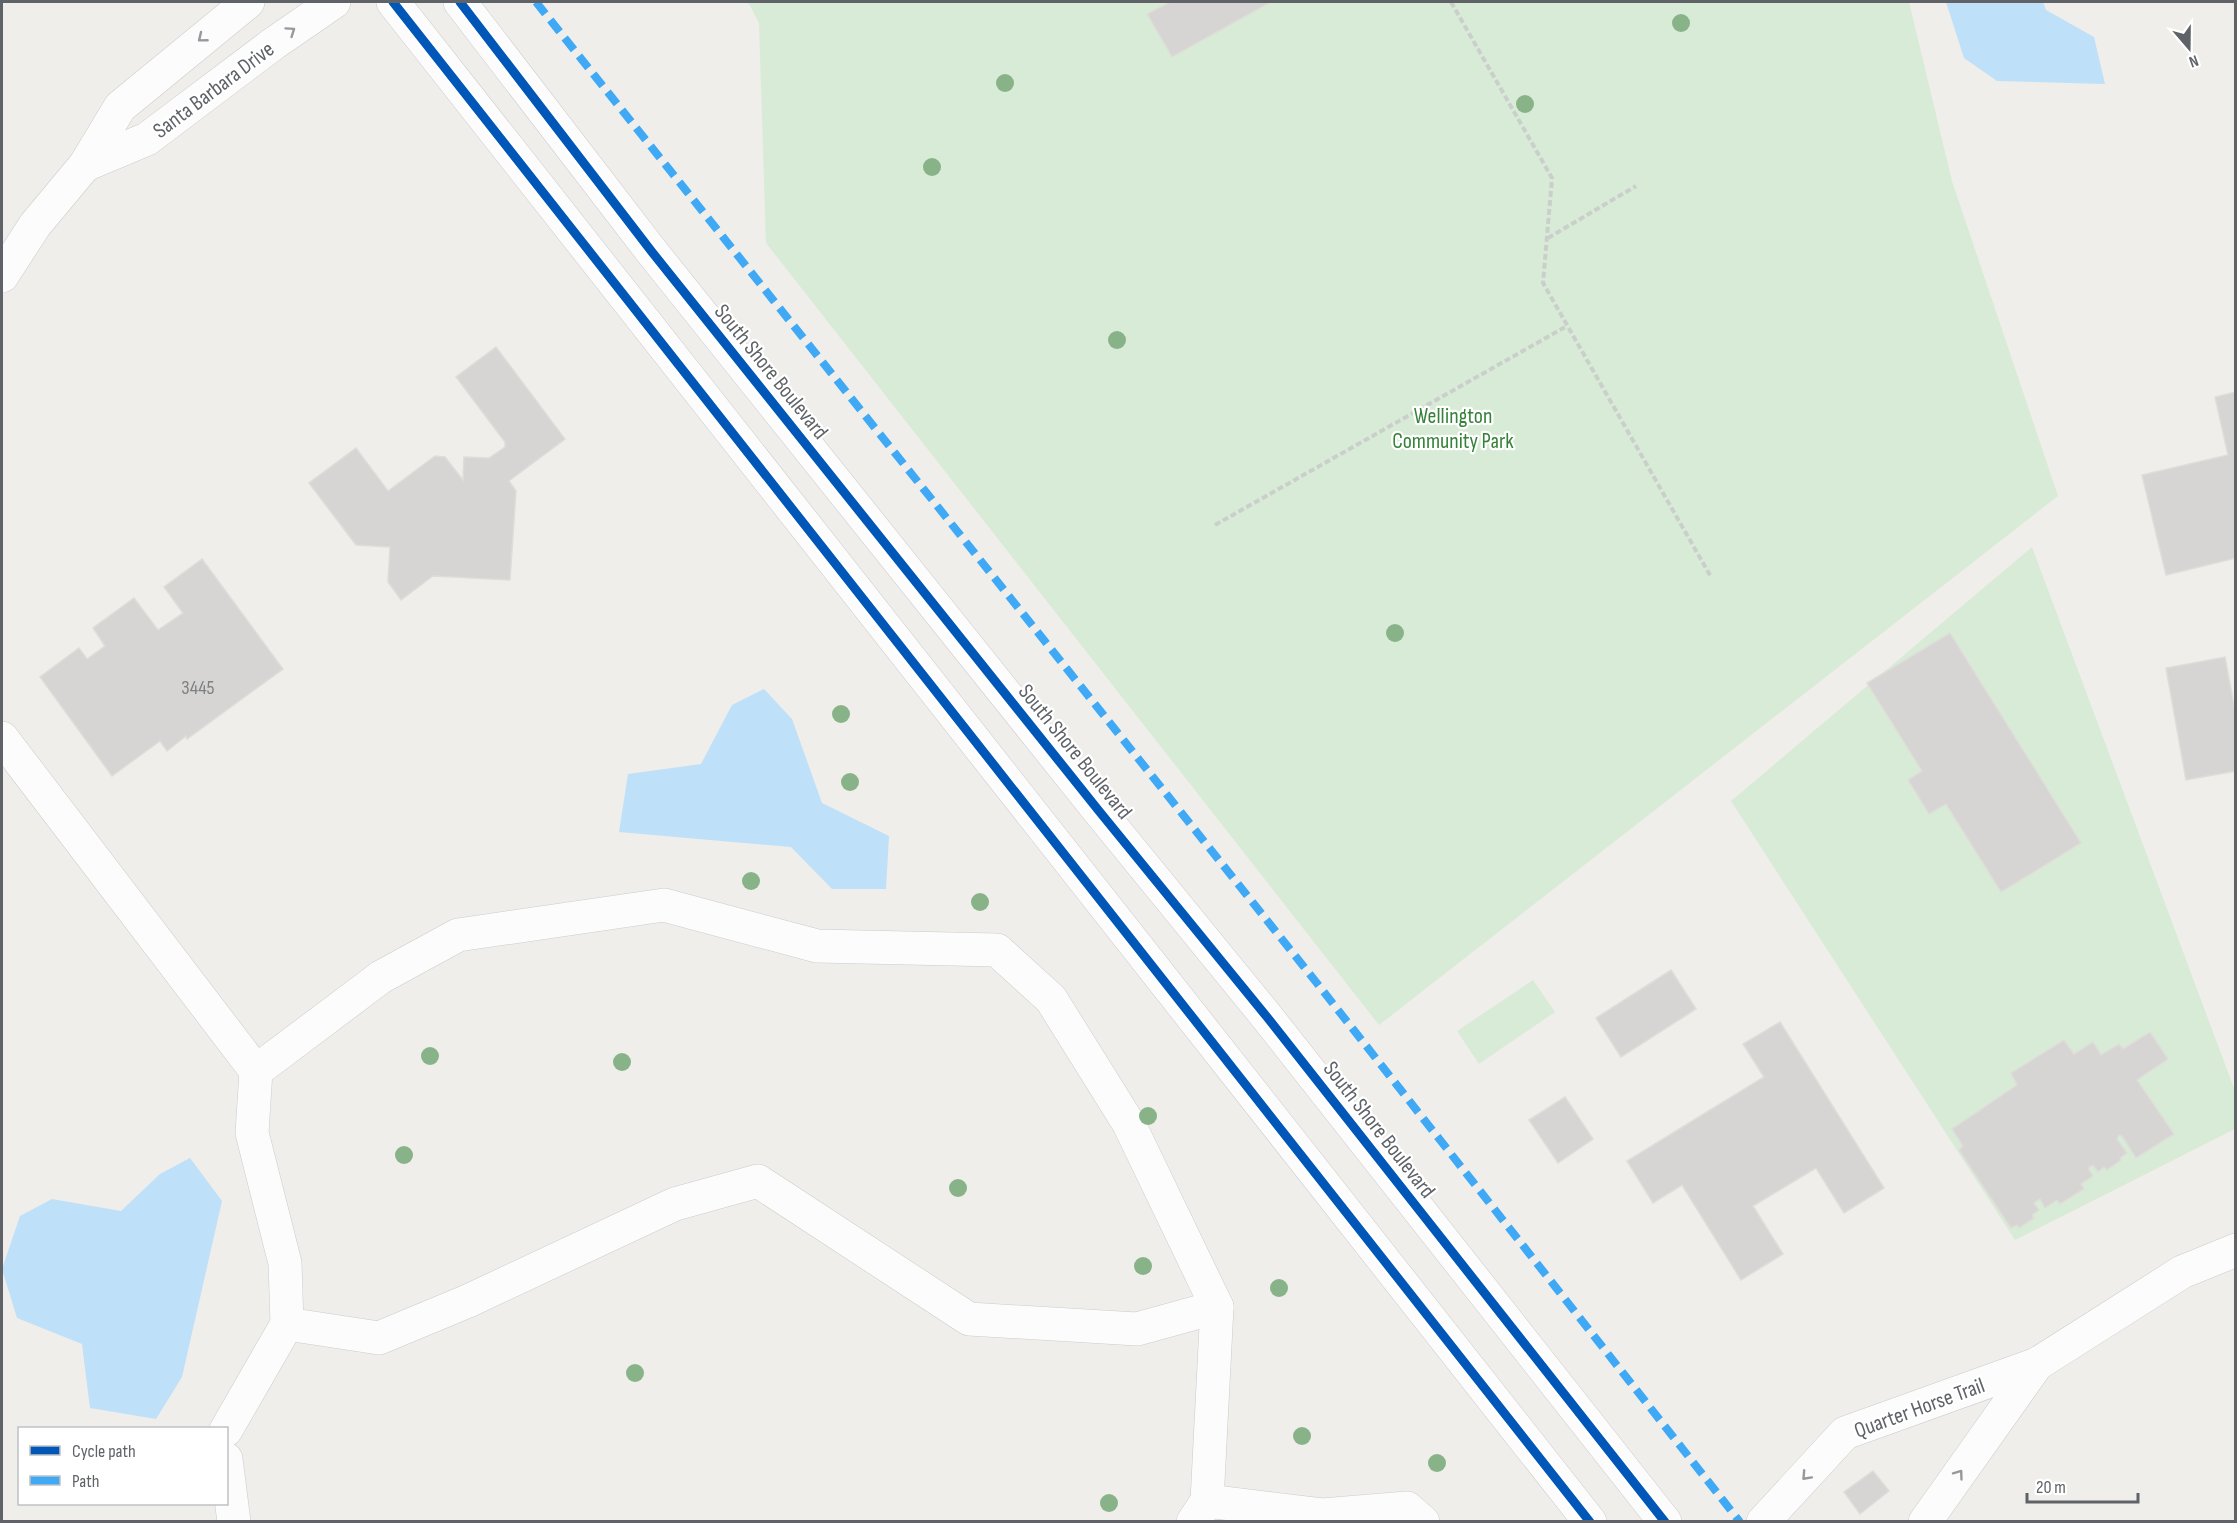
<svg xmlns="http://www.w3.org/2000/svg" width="2237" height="1523" viewBox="0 0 2237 1523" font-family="'Sofia Sans Condensed',sans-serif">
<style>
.green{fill:#d8ebd6}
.water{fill:#bfe0f9}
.building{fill:#d6d5d3;stroke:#deddd9;stroke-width:1.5}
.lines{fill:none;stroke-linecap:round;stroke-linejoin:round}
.minor-casing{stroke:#cbcccc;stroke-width:34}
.path{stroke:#cacfcc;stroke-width:4;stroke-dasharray:6 3;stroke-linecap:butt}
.minor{stroke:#fdfcfc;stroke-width:33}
.quiet{stroke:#3fa9f5;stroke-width:8;stroke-dasharray:15 8;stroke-linecap:butt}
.cycleway-casing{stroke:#fff;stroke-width:13}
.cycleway{stroke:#0057b8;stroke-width:9}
.tree{fill:#88b388}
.oneway{stroke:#96999c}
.labels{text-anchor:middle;stroke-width:4.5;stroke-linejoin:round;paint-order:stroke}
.number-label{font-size:20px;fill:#7e8184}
.street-label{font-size:22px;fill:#5f6368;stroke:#fff}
.park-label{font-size:22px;fill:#348238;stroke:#fff}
</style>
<rect width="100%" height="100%" fill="#efeeea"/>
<g class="green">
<polygon points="748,2 1909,2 1952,181 2058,496 1379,1025 766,243 759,23"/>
<polygon points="2032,547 2235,1091 2235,1129 2015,1240 1731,801"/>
<polygon points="1533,980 1555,1012 1479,1064 1457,1031"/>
</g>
<g class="water">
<polygon points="1946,2 2043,2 2046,10 2094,37 2105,84 1997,81 1964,58"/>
<polygon points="764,689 792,719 822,803 889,836 886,889 832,889 791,847 619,832 628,774 701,764 732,705"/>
<polygon points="190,1158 222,1201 182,1377 156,1419 90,1408 82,1344 17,1318 2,1269 20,1216 52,1199 121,1211 160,1174"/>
</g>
<g class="building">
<polygon points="1170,2 1271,2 1172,57 1147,14"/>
<polygon points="496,347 565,439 509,481 516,491 510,580 433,576 401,600 388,582 390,547 356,545 309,483 356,448 388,491 435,456 445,457 463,480 464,457 489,458 505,447 505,442 456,377"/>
<polygon points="2236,392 2236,558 2166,575 2142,475 2228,455 2215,397"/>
<polygon points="202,559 283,669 187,739 186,736 167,751 160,741 112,776 40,677 79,648 87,659 105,646 93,628 134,598 158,630 183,613 164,587"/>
<polygon points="1950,633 2081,843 2001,892 1946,804 1929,814 1908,780 1922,771 1867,683"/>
<polygon points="2225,657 2236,716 2236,771 2186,780 2166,668"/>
<polygon points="1671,970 1696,1009 1621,1057 1596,1018"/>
<polygon points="1780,1022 1884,1188 1844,1213 1816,1168 1753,1206 1783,1254 1741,1280 1682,1185 1653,1203 1627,1161 1764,1077 1743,1044"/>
<polygon points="2150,1032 2168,1059 2137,1080 2174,1134 2136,1158 2122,1136 2119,1135 2117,1139 2127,1153 2120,1158 2121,1160 2107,1170 2104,1167 2098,1172 2093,1165 2088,1168 2093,1176 2081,1184 2084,1189 2060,1204 2057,1200 2045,1208 2040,1199 2034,1203 2039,1210 2032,1215 2034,1218 2019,1228 2017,1225 2011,1228 1959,1150 1963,1146 1952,1129 2017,1085 2011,1073 2064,1040 2074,1054 2093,1042 2101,1055 2119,1044 2123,1049"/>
<polygon points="1565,1097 1593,1139 1558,1163 1529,1120"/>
<polygon points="1873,1471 1889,1491 1860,1514 1844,1492"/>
</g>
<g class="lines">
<defs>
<g id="minor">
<polyline points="393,2 1590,1522"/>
<polyline points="460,2 652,252 1099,811 1267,1017 1665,1522"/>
<polyline points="85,165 147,139 273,44 334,2"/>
<polyline points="2,276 35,225 85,165 120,107 248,2"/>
<polyline points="2,738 256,1071 252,1133 285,1263 287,1324 226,1430"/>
<polyline points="256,1071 381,977 458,935 664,905 817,946 997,950 1051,999 1129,1124 1217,1307 1207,1501 1193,1522"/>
<polyline points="287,1324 379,1338 468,1301 675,1204 758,1181 969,1319 1137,1329 1217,1307"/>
<polyline points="226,1459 234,1522"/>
<polyline points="1207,1501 1322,1515 1407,1508 1423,1522"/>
<polyline points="1763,1522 1845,1433 2037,1364 2182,1272 2236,1250"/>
<polyline points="1925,1522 2037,1364"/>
</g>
</defs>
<use href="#minor" class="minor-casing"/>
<g class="path">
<polyline points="1451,2 1552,178 1543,283 1711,577"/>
<polyline points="1548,238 1636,186"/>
<polyline points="1215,525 1567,326"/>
</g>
<use href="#minor" class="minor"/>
<polyline class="quiet" points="536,2 1316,982 1740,1522"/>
<defs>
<g id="cycleway">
<polyline points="393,2 1590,1522"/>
<polyline points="460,2 652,252 1099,811 1267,1017 1665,1522"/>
</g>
</defs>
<use href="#cycleway" class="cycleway-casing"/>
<use href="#cycleway" class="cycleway"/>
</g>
<g class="tree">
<circle cx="1681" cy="23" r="9"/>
<circle cx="1005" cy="83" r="9"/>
<circle cx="1525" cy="104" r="9"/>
<circle cx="932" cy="167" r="9"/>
<circle cx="1117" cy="340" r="9"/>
<circle cx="1395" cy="633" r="9"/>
<circle cx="841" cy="714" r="9"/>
<circle cx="850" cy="782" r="9"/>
<circle cx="751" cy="881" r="9"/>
<circle cx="980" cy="902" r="9"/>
<circle cx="430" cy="1056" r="9"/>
<circle cx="622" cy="1062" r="9"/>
<circle cx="1148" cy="1116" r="9"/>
<circle cx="404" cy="1155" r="9"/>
<circle cx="958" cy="1188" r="9"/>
<circle cx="1143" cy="1266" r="9"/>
<circle cx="1279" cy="1288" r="9"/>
<circle cx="635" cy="1373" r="9"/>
<circle cx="1302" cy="1436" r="9"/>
<circle cx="1437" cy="1463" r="9"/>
<circle cx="1109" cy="1503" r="9"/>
</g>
<defs><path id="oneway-chevron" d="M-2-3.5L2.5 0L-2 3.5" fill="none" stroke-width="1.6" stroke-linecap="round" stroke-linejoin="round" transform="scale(1.5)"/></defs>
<g class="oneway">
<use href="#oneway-chevron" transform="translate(291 31) rotate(-35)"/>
<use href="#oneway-chevron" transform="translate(202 38) rotate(141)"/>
<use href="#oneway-chevron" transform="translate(1959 1474) rotate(-54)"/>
<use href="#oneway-chevron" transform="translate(1806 1476) rotate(133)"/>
</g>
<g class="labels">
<g class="number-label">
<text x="198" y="694">3445</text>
</g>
<g class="street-label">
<text transform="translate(213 89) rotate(-37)" y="8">Santa Barbara Drive</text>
<text transform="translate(772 371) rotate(51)" y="8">South Shore Boulevard</text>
<text transform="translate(1076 751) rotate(51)" y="8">South Shore Boulevard</text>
<text transform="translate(1380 1129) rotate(52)" y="8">South Shore Boulevard</text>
<text transform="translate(1919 1407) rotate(-20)" y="8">Quarter Horse Trail</text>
</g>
<g class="park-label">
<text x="1453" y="423">Wellington<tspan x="1453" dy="25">Community Park</tspan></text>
</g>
</g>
<rect width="2237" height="1523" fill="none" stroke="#5f6368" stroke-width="6"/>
<rect x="18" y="1427" width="210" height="78" fill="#ffffff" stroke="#bfc1c3" stroke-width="1.5"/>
<rect x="30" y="1446" width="30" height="9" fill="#0057b8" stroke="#bfc1c3" stroke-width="1.5"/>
<text x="72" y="1457" font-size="18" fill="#5f6368">Cycle path</text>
<rect x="30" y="1476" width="30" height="9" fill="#3fa9f5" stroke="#bfc1c3" stroke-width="1.5"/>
<text x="72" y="1487" font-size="18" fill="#5f6368">Path</text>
<g transform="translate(2189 48) rotate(160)" stroke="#ffffff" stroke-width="4.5" paint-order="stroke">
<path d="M0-4.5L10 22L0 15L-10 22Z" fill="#5f6368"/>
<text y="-9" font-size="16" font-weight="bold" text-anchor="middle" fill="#5f6368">N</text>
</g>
<path d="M2027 1493v9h111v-9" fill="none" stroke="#5f6368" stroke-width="3"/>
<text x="2036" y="1493" font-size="18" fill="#5f6368" stroke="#ffffff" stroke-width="4.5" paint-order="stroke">20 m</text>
</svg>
